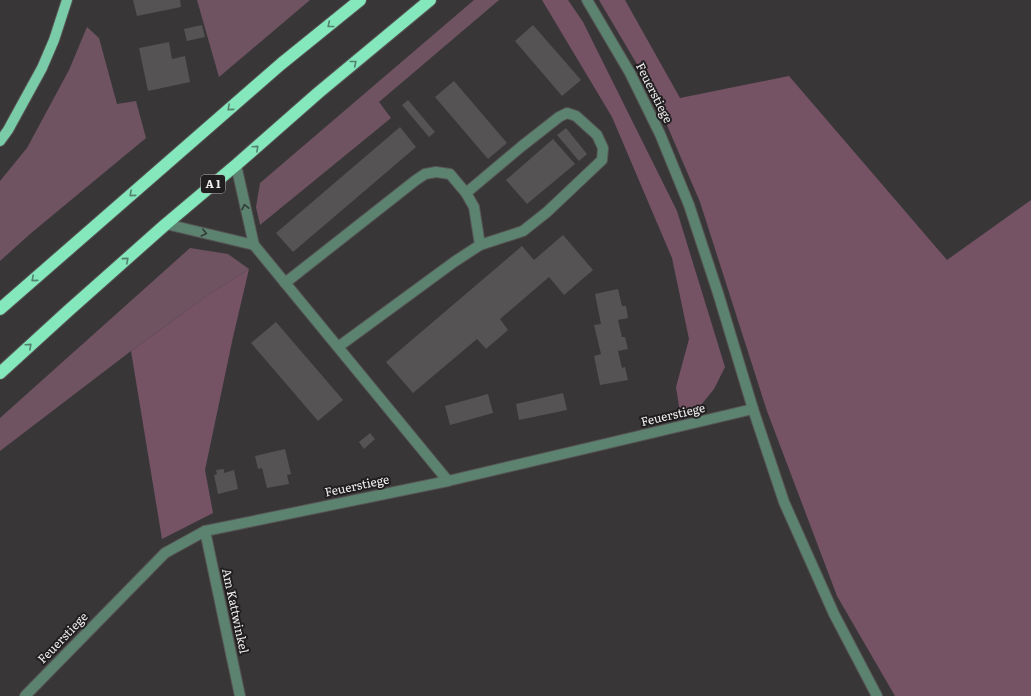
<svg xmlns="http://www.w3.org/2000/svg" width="1031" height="696" viewBox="0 0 1031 696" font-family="Literata,serif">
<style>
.green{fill:#6f5361}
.forest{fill:#755365}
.building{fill:#565355}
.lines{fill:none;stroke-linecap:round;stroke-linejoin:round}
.minor-casing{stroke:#565455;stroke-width:12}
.major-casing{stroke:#565455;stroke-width:12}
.highway-casing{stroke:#565455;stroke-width:14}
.minor{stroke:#5c8270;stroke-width:10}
.major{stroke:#7acba7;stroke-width:10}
.highway{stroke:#85e7bc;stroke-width:12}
.oneway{stroke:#52826e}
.oneway2{stroke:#323c37}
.labels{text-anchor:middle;stroke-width:4;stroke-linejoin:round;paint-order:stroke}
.shield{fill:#201e1f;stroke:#b2b0b1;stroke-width:1}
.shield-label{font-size:11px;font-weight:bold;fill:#f1eff0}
.street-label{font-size:12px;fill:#f1eff0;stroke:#201e1f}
</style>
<rect width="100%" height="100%" fill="#393638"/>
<g class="green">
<polygon points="197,0 310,0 219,77"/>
<polygon points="474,0 499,0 379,102 391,118 260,225 256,207 260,183"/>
<polygon points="87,27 99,38 117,104 136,101 146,138 30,234 0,261 0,181 27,148 69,70"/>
<polygon points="190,248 228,254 249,269 208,295 131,351 0,451 0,418"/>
</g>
<g class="forest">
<polygon points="542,0 568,0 583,22 677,211 725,367 714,389 701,405 681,419 676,387 689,339 672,258 612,117"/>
<polygon points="599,0 625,0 680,98 789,76 947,260 1031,200 1031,696 895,696 837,596 767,411 700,202 651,88"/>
<polygon points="249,269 233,337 205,470 213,513 162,539 131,351 208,295"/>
</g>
<g class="building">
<polygon points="133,0 180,0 181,7 137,16"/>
<polygon points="202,25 205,37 187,41 184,29"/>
<polygon points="533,25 581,80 562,96 515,41"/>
<polygon points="169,42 172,59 185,56 190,82 148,91 139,48"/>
<polygon points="454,81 507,143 488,159 435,97"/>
<polygon points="408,100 435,132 429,137 402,105"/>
<polygon points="400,127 416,147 293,252 276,233"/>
<polygon points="566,128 587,154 579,161 557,135"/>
<polygon points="553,139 575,164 527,204 506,180"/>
<polygon points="563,235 593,270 564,295 549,277 500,319 508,330 486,349 477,339 413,393 386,362 522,246 534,260"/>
<polygon points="618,289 622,306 626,306 628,318 618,320 622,337 625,337 628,349 618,351 622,368 625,367 628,380 600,385 594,356 601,354 594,325 601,324 595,294"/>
<polygon points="276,322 343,400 318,421 251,343"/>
<polygon points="563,393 567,410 519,420 516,404"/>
<polygon points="488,394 493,413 450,425 445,406"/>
<polygon points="370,433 375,439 364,449 359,442"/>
<polygon points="285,449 291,474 287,475 289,484 267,488 262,468 258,469 255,456"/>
<polygon points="224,469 224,473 234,470 238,489 218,494 214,475 217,474 216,470"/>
</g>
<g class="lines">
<defs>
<g id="minor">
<polyline points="587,0 630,73 660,134 689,205 718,293 753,409 784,502 834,614 877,696"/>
<polyline points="236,165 254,245 448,481"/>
<polyline points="466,193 522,146 559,117 567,113 576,116 597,135 603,148 602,160 547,212 523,231 480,245"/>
<polyline points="166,224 254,245"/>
<polyline points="285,283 416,180 425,174 436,172 450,174 466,193 474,207 480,245 454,262 338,347"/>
<polyline points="205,531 240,696"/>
<polyline points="25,696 165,553 205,531 448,481 753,409"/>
</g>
<polyline id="major" points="0,141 8,130 42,68 54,40 67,0"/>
<g id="highway">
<polyline points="0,309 281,64 360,0"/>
<polyline points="0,373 68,311 166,224 236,165 318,93 430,0"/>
</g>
</defs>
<use href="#minor" class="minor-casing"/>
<use href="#major" class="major-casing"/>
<use href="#highway" class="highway-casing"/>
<use href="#minor" class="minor"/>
<use href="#major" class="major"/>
<use href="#highway" class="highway"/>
</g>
<defs><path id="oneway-chevron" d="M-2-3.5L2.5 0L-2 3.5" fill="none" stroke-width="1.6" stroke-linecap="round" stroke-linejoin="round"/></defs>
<g class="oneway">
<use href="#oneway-chevron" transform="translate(330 25) rotate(141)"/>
<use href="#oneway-chevron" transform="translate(354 63) rotate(-39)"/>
<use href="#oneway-chevron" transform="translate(230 108) rotate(139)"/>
<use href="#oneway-chevron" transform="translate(256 148) rotate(-42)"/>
<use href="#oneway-chevron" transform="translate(132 194) rotate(139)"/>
<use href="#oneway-chevron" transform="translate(126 260) rotate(-41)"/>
<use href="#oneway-chevron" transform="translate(34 279) rotate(139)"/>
<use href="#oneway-chevron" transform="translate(29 346) rotate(-42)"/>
</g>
<g class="oneway2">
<use href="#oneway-chevron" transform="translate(245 207) rotate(-102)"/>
<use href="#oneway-chevron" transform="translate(204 233) rotate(13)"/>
</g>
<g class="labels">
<rect class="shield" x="201" y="175" width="24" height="18" rx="3"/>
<g class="shield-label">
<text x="213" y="188">A 1</text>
</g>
<g class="street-label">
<text transform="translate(654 93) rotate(63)" y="4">Feuerstiege</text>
<text transform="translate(673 415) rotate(-13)" y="4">Feuerstiege</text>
<text transform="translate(357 486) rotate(-12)" y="4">Feuerstiege</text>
<text transform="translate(235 611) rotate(78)" y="4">Am Kattwinkel</text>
<text transform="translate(63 638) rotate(-46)" y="4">Feuerstiege</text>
</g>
</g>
</svg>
